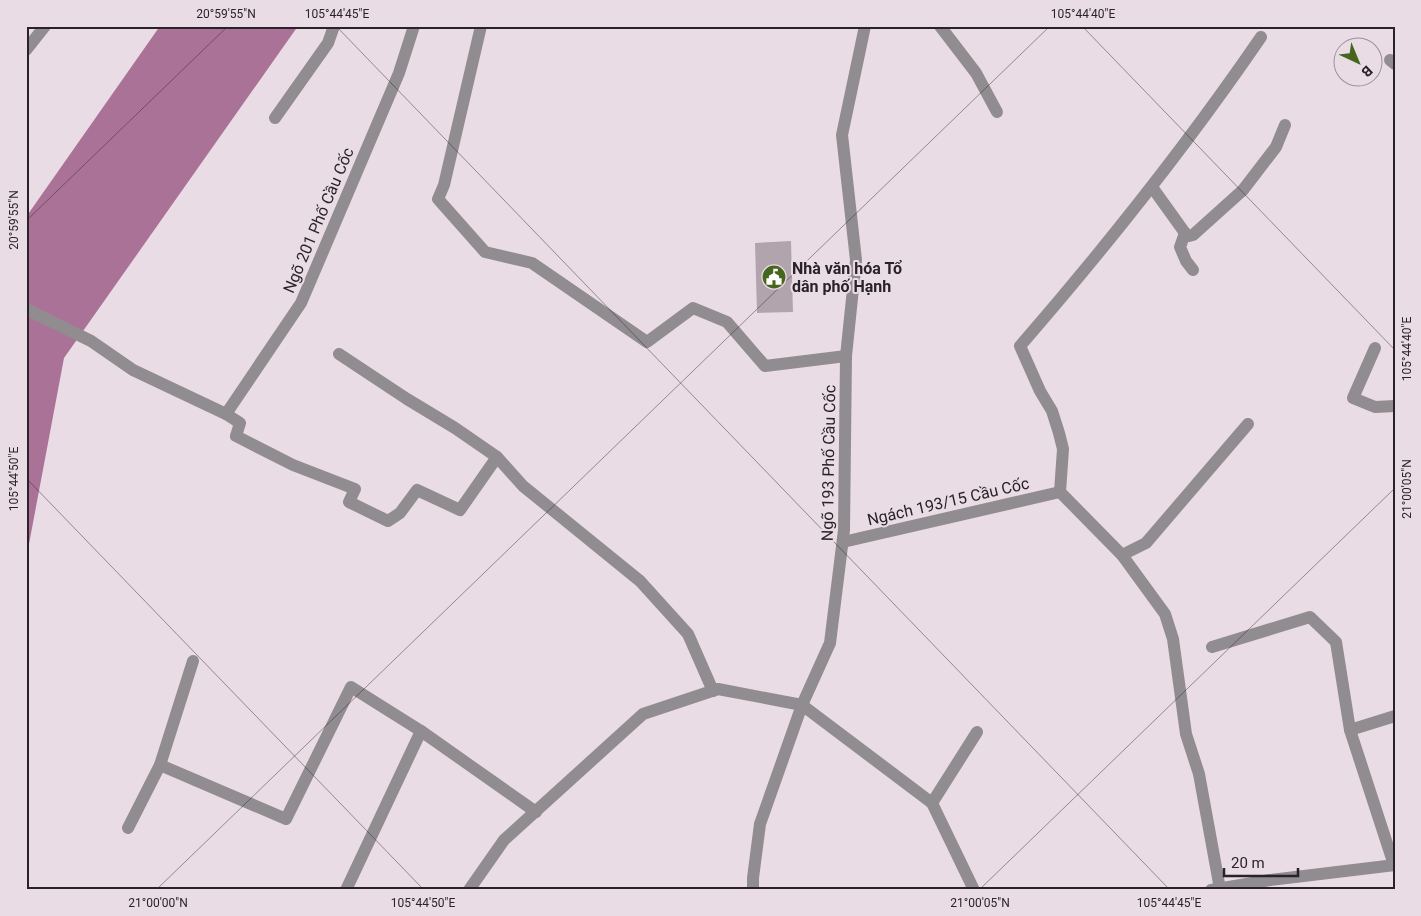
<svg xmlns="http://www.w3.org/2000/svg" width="1421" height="916" viewBox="0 0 1421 916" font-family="Roboto,sans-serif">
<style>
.water{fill:#aa7297}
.building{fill:#b2a4ad}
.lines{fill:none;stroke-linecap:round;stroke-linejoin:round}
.minor{stroke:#918c8f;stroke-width:12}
.ticks{fill:none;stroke:#292327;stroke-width:1;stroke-opacity:0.45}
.labels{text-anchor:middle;stroke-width:4;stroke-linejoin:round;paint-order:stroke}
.street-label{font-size:16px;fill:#292327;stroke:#eadce4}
.poi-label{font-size:16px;font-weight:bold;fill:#292327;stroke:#eadce4;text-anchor:start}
.neatline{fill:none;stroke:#292327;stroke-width:2}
.ticks-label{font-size:12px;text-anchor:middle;fill:#292327}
</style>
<rect width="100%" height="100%" fill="#eadce4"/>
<polygon class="water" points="160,26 298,26 64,358 26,560 26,217"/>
<polygon class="building" points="791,241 793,312 757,313 755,243"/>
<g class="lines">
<g class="minor">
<polyline points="481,26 444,185 438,199 485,252 532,263 647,342 693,308 727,322 765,366 846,356"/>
<polyline points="940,26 976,73 997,112"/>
<polyline points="26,50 45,26"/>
<polyline points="1390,60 1395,64"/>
<polyline points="275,118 328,43 334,26"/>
<polyline points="1152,187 1185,233 1189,236 1193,235 1243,190 1276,147 1285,125"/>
<polyline points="1185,233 1180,247 1186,261 1193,270"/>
<polyline points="26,309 91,341 133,370 226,414 240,423 236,436 293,465 355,489 349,502 388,521 400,513 417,490 460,510 497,457"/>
<polyline points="1375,348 1353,398 1375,407 1395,406"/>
<polyline points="339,354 407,399 455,428 497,457 523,486 640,581 688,634 713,691"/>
<polyline points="226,414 301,303 399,73 414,26"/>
<path d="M 1248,424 L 1146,543 L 1122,555 L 1060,492 L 1063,449 L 1059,433 L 1052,411 L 1040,391 L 1020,346 C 1106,247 1187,145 1261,37"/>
<polyline points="843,542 1060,492"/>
<polyline points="1122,555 1165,614 1173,639 1186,734 1199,774 1220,889"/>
<polyline points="1212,647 1310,617 1336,642 1350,730 1394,865"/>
<polyline points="1350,730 1395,716"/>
<polyline points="160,765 286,819 351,687 421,731 536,812"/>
<polyline points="932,803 974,890"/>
<polyline points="128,828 160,765 193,661"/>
<polyline points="346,890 421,731"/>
<polyline points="469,890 504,840 643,714 718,689 802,705 932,803 977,732"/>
<polyline points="753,890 753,878 760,824 802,705 830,643 844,530 846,356 856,260 842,135 865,26"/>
<polyline points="1211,890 1270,880 1395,865"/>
</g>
</g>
<path class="ticks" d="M 336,26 L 1170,890M 1082,26 L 1395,350M 26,221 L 228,26M 26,478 L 424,890M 156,890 L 1050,26M 979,890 L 1395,488"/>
<defs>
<symbol id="civic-disc" viewBox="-11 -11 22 22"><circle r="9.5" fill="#46661d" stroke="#eadce4"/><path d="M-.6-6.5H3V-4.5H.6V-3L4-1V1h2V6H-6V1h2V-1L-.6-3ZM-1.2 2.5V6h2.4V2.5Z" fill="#fff"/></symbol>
</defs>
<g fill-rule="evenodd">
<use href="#civic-disc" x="760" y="263" width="28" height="28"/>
</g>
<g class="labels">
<g class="street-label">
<text transform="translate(318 220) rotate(-67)" y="6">Ngõ 201 Phố Cầu Cốc</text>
<text transform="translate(828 463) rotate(-89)" y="6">Ngõ 193 Phố Cầu Cốc</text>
<text transform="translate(948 501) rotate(-13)" y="6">Ngách 193/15 Cầu Cốc</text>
</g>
<g class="poi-label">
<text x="792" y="274">Nhà văn hóa Tổ<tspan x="792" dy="18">dân phố Hạnh</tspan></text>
</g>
</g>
<rect width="1421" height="916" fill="none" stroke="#eadce4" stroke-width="55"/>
<g transform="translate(1358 62) rotate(136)"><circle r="24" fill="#eadce4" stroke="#9d9298"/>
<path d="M0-4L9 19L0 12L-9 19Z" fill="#46661d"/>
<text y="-8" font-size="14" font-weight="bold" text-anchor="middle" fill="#292327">B</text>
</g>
<path d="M1224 868v8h74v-8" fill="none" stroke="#292327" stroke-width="2.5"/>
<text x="1231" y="868" font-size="15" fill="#292327" stroke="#eadce4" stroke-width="4" paint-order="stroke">20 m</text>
<rect x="28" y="28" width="1366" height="860" class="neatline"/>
<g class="ticks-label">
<text x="226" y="18">20°59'55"N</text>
<text x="337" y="18">105°44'45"E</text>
<text x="1083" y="18">105°44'40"E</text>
<text transform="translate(14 220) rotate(-90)" y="4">20°59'55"N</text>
<text transform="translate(1407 349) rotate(-90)" y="4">105°44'40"E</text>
<text transform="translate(14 479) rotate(-90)" y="4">105°44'50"E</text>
<text transform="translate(1407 489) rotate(-90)" y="4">21°00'05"N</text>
<text x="158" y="907">21°00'00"N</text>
<text x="423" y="907">105°44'50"E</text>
<text x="980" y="907">21°00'05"N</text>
<text x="1169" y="907">105°44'45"E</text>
</g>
</svg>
